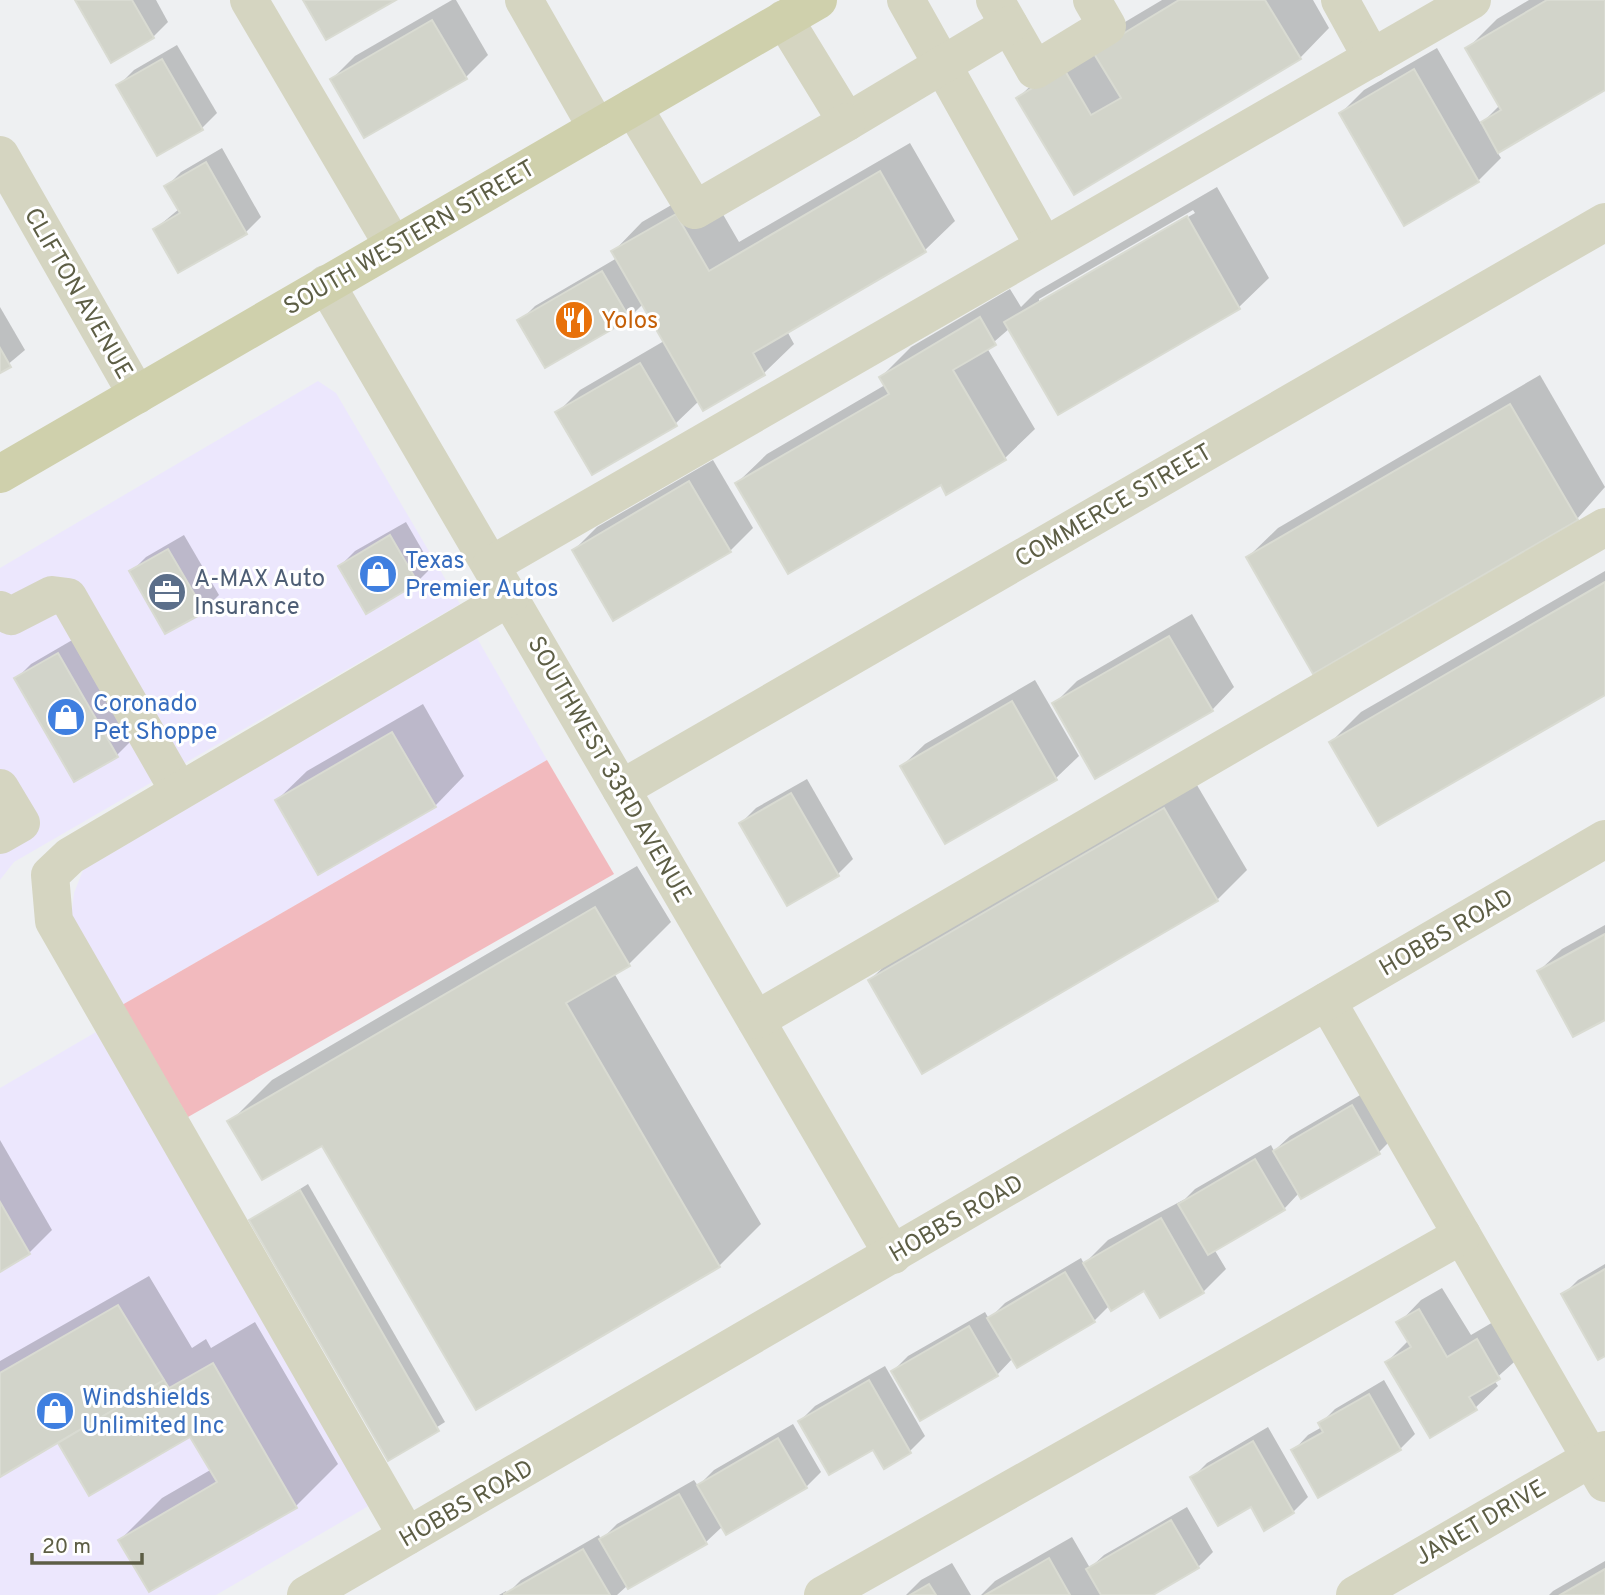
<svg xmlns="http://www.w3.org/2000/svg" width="1605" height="1595" viewBox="0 0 1605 1595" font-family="Overpass,sans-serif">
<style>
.commercial{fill:#ece7fd}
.green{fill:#f2babe}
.shadow{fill:#0003;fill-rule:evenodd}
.building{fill:#d2d4ca;stroke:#d9dbd2;stroke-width:2}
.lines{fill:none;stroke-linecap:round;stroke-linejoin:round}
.minor{stroke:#d5d5c1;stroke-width:38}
.major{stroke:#cfd0ac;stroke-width:38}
.labels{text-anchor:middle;stroke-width:6;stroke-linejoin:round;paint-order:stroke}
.street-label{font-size:24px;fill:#5d5e45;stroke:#fff}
.food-label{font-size:24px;fill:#c56008;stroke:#fff;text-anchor:start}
.shop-label{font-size:24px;fill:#366cbe;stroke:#fff;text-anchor:start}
.service-label{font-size:24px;fill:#4e5e75;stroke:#fff;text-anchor:start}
</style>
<rect width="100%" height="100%" fill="#eef0f2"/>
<g class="commercial">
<polygon points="318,381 336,393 460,604 14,862 0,880 0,568"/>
<polygon points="477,638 547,760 122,1005 71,917 74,893 83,870"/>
<polygon points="96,1032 372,1504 216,1595 0,1595 0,1088"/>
</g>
<polygon class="green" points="547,760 614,874 188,1117 122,1005"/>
<g class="shadow">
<polygon points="77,0 156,0 168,22 153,37"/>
<polygon points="452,0 456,0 488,55 465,78 332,79 355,56"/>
<polygon points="1162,0 1313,0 1329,28 1300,58 1075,193 1018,98 1048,69 1099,49 1125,22"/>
<polygon points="1529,0 1605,0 1605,88 1497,152 1501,158 1478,181 1341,113 1364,90 1437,48 1481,124 1500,105 1467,49 1497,19"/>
<polygon points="177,45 217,113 202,128 119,85 134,70"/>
<polygon points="910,143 955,221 925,250 787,331 794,344 764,373 699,401 675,424 558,412 580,390 664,341 643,304 629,318 520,321 535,306 617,258 613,252 642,222 706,185 739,242"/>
<polygon points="222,148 261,217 246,232 179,271 155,229 179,209 166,187 181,172"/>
<path d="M 1217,187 L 1269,278 L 1239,307 L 1059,412 L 1010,328 L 987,348 L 1035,429 L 1005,458 L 941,483 L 737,483 L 767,454 L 885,385 L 881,377 L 911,347 L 1010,289 L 1021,307 L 1036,292 ZM 1193,210 L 1195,213 L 1039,304 L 1039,299 Z"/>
<polygon points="0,307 25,350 0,371"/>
<polygon points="1540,375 1605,487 1577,519 1248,557 1278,528"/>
<polygon points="713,460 753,528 730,551 574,550 597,527"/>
<polygon points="406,522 432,567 417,582 340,566 355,551"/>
<polygon points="184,535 219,595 204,610 131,572 146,557"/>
<polygon points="1605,571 1605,693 1331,742 1361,712"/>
<polygon points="1192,614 1234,687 1212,710 1054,704 1077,681"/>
<polygon points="74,639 132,740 117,755 16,679 31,664"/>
<polygon points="1035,680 1079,756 1056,778 902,766 925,744"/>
<polygon points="423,704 464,776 435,806 277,800 307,771"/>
<polygon points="807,779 853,859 838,874 788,904 741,823 756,808"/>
<polygon points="1194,780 1247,870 1217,900 870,980 900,951"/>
<polygon points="637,866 671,922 629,964 614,973 761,1224 719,1266 323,1143 230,1122 272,1080"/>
<polygon points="1605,925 1605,1018 1539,971 1562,949"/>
<polygon points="1367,1091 1394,1137 1379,1152 1299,1193 1284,1209 1214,1249 1226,1269 1203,1292 1145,1289 1110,1305 1094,1321 1013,1358 997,1375 893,1371 908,1356 985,1312 989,1319 1005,1303 1081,1258 1084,1264 1108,1240 1185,1199 1195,1189 1271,1145 1274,1151 1290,1136"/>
<polygon points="0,1140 52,1230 29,1253 0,1270"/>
<polygon points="308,1184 445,1422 388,1458 251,1220"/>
<polygon points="1605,1264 1605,1354 1563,1295 1578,1280"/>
<polygon points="149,1276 192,1348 206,1339 211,1348 255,1322 338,1464 296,1506 120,1540 162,1498 212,1469 191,1435 90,1494 59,1440 0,1475 0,1361"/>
<polygon points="1442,1288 1471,1335 1500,1318 1522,1355 1494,1380 1498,1386 1475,1408 1387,1362 1409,1340 1399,1323 1421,1300"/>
<polygon points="885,1366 925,1436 910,1451 874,1447 800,1421 815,1406"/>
<polygon points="1384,1380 1415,1434 1400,1449 1293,1451 1308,1435 1322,1427 1320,1424 1335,1409"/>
<polygon points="793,1424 821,1472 806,1487 723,1526 706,1542 629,1587 628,1585 617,1595 499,1595 506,1591 507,1594 521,1580 599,1535 601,1540 617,1524 694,1480 698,1486 714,1470"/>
<polygon points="1268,1427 1308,1497 1293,1512 1265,1528 1251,1505 1192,1478 1207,1463"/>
<polygon points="1187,1507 1213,1552 1198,1567 1149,1595 981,1595 995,1581 1072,1537 1090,1568 1104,1555"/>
<polygon points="1605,1561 1605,1595 1549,1595 1553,1591"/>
<polygon points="952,1563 971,1595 906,1595 921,1580"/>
</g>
<g class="building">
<polygon points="75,0 132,0 154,38 111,63"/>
<polygon points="303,0 396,0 326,40"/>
<polygon points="1179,0 1265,0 1301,59 1074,195 1016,98 1064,69 1091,115 1121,98 1093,52"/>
<polygon points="1547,0 1605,0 1605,90 1498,153 1481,122 1501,110 1465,48"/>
<polygon points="432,20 467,79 364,138 330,79"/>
<polygon points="162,59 203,130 157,156 116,85"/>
<polygon points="1414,69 1479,182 1404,226 1339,113"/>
<polygon points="206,162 247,234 178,273 153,229 180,213 164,186"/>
<polygon points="880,171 926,252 753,353 765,375 703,411 611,251 676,214 709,271"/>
<polygon points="1187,216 1240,309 1058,415 1004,322"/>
<polygon points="602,271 630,319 545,368 517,320"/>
<polygon points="980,317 996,345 953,370 1006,460 946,495 941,485 788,574 735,483 889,394 879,377"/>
<polygon points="0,348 11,367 0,373"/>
<polygon points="640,363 677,426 592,475 555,412"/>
<polygon points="1510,404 1578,520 1313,674 1246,557"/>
<polygon points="689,481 731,552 613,621 572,550"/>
<polygon points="390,535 418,583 366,614 338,566"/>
<polygon points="168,549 205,612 165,634 129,571"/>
<polygon points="1605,582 1605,695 1378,826 1329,742"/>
<polygon points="1169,636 1213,711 1095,779 1052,703"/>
<polygon points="58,653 118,757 74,782 14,678"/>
<polygon points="1012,701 1057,780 945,844 900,766"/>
<polygon points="392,732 436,807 318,875 275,800"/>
<polygon points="791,793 839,876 787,906 739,823"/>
<polygon points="1164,808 1218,901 922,1074 868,980"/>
<polygon points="595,907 630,966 566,1003 720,1267 476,1410 322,1146 262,1180 227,1121"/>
<polygon points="1605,934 1605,1020 1573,1037 1537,971"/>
<polygon points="1352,1105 1380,1154 1301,1199 1273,1151"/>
<polygon points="1255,1159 1285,1210 1208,1255 1178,1204"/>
<polygon points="300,1190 439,1431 388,1461 249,1220"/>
<polygon points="0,1202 30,1254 0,1272"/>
<polygon points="1161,1218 1204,1293 1160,1318 1144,1291 1111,1311 1083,1263"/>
<polygon points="1605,1269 1605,1356 1598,1360 1561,1294"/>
<polygon points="1065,1272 1095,1322 1017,1368 987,1318"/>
<polygon points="118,1305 164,1380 0,1477 0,1373"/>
<polygon points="1419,1309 1447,1357 1477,1339 1500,1379 1469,1397 1477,1410 1430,1438 1385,1362 1411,1347 1396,1322"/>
<polygon points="969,1326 998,1376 920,1421 891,1371"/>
<polygon points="213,1363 297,1508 149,1592 118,1540 217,1482 190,1437 89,1496 58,1443 164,1380 169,1388"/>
<polygon points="869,1380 911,1453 884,1469 873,1450 829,1475 798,1421"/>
<polygon points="1369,1394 1401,1450 1318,1498 1291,1450 1323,1432 1318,1423"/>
<polygon points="778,1438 807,1488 726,1535 697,1485"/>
<polygon points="1253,1441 1294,1513 1264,1531 1251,1507 1218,1526 1190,1477"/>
<polygon points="679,1494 707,1544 628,1589 599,1539"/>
<polygon points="1171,1520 1199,1568 1153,1595 1101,1595 1086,1569"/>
<polygon points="583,1549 610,1595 504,1595 504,1594"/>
<polygon points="1049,1558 1070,1595 985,1595"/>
<polygon points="1605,1569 1605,1595 1560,1595"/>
<polygon points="929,1584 936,1595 910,1595"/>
</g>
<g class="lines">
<g class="minor">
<polyline points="249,0 393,245"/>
<polyline points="524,0 597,128"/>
<polyline points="906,0 1044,246"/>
<polyline points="995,0 1035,70 1107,26 1092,0"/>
<polyline points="1340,0 1372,58"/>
<polyline points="784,19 847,122 1009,25"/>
<polyline points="633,107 695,210 847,122"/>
<polyline points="0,155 137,395"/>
<polyline points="326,284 893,1255"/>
<polyline points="491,565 1472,0"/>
<polyline points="0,610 11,616 52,595 68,597 179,791"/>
<polyline points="0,788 21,823 0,835"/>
<polyline points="621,789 1605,222"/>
<polyline points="1327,1001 1605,1483"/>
<polyline points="756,1020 1605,527"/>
<polyline points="407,1536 54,921 50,875 70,856 510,597"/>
<polyline points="306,1595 1605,839"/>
<polyline points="823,1595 1462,1235"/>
<polyline points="1355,1595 1605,1450"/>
</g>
<polyline class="major" points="0,474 818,0"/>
</g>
<defs>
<symbol id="restaurant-disc" viewBox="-11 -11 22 22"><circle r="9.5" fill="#e8710a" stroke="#fff"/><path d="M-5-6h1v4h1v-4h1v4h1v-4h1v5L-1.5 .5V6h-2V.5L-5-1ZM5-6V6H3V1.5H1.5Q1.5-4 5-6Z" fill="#fff"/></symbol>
<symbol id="shop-disc" viewBox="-11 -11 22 22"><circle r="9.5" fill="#3f7fe0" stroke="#fff"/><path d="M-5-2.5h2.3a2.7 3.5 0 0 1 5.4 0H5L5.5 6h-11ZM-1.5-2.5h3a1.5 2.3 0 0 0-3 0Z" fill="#fff"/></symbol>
<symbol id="office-disc" viewBox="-11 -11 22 22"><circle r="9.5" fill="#5c6f8a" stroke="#fff"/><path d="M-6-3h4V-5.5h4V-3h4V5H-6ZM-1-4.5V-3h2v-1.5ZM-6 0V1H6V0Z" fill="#fff"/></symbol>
</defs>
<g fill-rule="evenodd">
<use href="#restaurant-disc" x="552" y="298" width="44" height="44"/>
<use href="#shop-disc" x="356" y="552" width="44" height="44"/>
<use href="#office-disc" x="145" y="570" width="44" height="44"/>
<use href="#shop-disc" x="44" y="695" width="44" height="44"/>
<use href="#shop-disc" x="33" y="1389" width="44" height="44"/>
</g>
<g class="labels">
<g class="street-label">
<text transform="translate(409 237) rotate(-30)" y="8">SOUTH WESTERN STREET</text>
<text transform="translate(79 293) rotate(60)" y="8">CLIFTON AVENUE</text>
<text transform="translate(1113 505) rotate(-30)" y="8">COMMERCE STREET</text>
<text transform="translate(610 769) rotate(60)" y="8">SOUTHWEST 33RD AVENUE</text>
<text transform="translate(1446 932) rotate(-30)" y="8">HOBBS ROAD</text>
<text transform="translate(956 1218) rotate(-30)" y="8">HOBBS ROAD</text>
<text transform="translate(466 1503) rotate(-30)" y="8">HOBBS ROAD</text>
<text transform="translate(1480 1522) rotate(-30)" y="8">JANET DRIVE</text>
</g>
<g class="food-label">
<text x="601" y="328">Yolos</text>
</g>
<g class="shop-label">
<text x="405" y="568">Texas<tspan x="405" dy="28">Premier Autos</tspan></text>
<text x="93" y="711">Coronado<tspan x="93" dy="28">Pet Shoppe</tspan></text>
<text x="82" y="1405">Windshields<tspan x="82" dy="28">Unlimited Inc</tspan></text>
</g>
<g class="service-label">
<text x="194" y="586">A-MAX Auto<tspan x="194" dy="28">Insurance</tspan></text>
</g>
</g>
<path d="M32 1553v10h110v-10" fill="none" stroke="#5d5e45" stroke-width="3.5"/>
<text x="42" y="1553" font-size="21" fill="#5d5e45" stroke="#ffffff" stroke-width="5" paint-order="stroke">20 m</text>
</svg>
